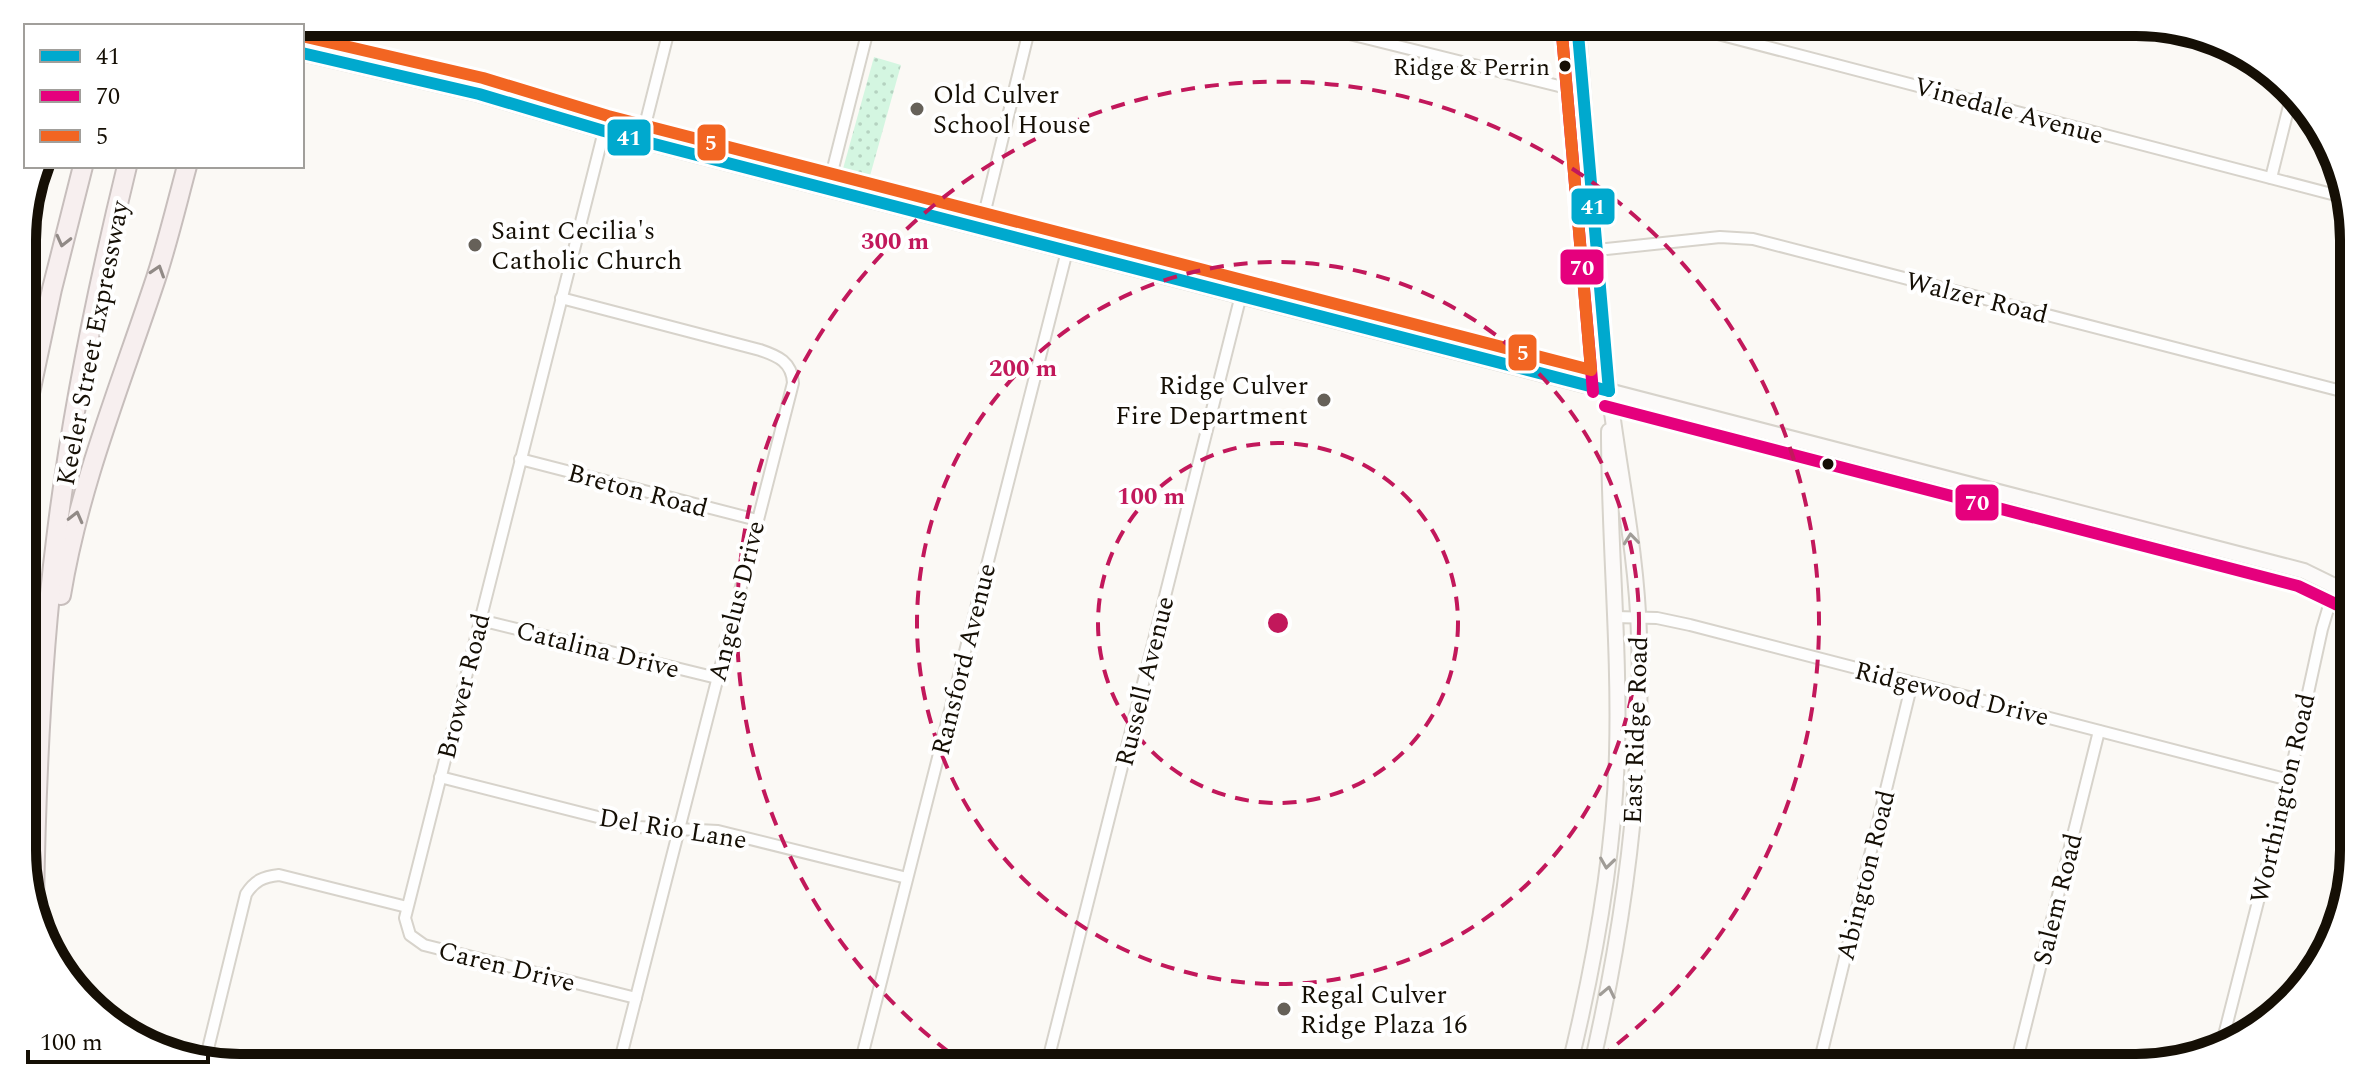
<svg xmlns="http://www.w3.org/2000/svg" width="2376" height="1090" viewBox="0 0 2376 1090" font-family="Spectral,serif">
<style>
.park{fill:url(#park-dots)}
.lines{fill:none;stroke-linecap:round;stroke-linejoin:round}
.street-casing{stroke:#d7d3cb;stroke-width:14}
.secondary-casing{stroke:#d7d3cb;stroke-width:18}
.highway-casing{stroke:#c7bebc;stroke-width:22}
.street{stroke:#fefefe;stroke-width:10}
.secondary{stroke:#fcfaf9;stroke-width:14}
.highway{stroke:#f7efef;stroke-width:18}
.bus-1-casing{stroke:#fff;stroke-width:18}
.bus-2-casing{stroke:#fff;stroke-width:18}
.bus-3-casing{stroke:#fff;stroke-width:18}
.bus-1{stroke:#00a9ce;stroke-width:12}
.bus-2{stroke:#e5007d;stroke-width:12}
.bus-3{stroke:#f26522;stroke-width:12}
.oneway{stroke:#918a86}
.oneway2{stroke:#a09c97}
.ring{fill:none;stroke:#c2185b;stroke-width:4;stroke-dasharray:14 10}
.bus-dot{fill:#150f05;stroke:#fff;stroke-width:3}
.poi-dot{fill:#666159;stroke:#fff;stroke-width:3}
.labels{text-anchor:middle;stroke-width:8;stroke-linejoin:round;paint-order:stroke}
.bus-label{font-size:24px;fill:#150f05;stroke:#fff;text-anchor:end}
.poi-label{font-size:26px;fill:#150f05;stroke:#fff;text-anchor:start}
.street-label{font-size:26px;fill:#150f05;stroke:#fff}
.rim{fill:none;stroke:#150f05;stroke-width:10}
.centre{fill:#c2185b;stroke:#fff;stroke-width:4}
.ring-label{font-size:24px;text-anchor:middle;font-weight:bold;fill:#c2185b;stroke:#fff;stroke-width:8;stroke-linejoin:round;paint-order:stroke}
.line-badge{stroke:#fff;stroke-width:3}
.badge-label{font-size:22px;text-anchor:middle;font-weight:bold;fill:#fff}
</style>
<defs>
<pattern id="park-dots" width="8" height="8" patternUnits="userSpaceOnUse" patternTransform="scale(2)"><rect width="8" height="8" fill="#d4f6e1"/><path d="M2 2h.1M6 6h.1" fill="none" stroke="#b5d2c0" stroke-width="1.8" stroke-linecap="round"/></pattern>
</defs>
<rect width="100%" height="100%" fill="#fbf9f5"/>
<polygon class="park" points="874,57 901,65 868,183 841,176"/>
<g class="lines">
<defs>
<g id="street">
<polyline points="1301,22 1583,92"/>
<polyline points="1672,22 2347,198"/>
<polyline points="604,131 405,918 410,935 424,945 636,998"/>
<polyline points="641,141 671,22"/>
<polyline points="2271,178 2292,94"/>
<polyline points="828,188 870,22"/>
<polyline points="981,227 1031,22"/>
<polyline points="1597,250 1720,237 1753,239 2353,394"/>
<path d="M 561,298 L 760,350 C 778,356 792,362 793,383 L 618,1068"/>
<polyline points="520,459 757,520"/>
<polyline points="1614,617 1657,618 1690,625 2289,780"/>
<polyline points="480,620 717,678"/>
<polyline points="440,777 637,827 718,831 907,878"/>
<polyline points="2222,1043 2289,780 2322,629 2331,599 2353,557"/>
<polyline points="206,1059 242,1068"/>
<path d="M 205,1061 L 246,894 C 255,880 263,877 279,875 L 407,907"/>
<polyline points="859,1068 1067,251"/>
<polyline points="1046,1068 1241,295"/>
<polyline points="1818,1068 1912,683"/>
<polyline points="2015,1068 2099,731"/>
</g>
<g id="secondary">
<path d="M 1577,22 C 1588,144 1595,268 1609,390 C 1619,472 1637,553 1639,636 C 1644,782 1624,926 1591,1068"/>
<polyline points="226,26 226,25"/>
<polyline points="302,53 479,94 604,131 2304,571 2353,595"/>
<path d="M 1569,1068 C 1594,966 1614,859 1617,754 C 1620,647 1609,539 1609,431"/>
</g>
<g id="highway">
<polyline points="23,266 31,193"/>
<polyline points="23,426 52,289 83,166"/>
<path d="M 61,595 C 79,485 121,384 156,278 C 168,241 177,203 187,166"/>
<path d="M 34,903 C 36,782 41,660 56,540 C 71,414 97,289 127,166"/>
</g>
</defs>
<use href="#street" class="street-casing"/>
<use href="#secondary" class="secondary-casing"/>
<use href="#highway" class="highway-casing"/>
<use href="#street" class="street"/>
<use href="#secondary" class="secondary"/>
<use href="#highway" class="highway"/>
<defs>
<g id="bus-1">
<polyline points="1577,22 1609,391"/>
<polyline points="302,53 479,94 604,131 1609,391"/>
</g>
<g id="bus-2">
<polyline points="1561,23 1593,392"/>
<polyline points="1605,406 2298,586 2346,609"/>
</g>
<polyline id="bus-3" points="306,37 483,78 608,116 1591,370 1561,23"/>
</defs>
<use href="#bus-1" class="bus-1-casing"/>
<use href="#bus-2" class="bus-2-casing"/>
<use href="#bus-3" class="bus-3-casing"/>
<use href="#bus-1" class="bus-1"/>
<use href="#bus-2" class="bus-2"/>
<use href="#bus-3" class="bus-3"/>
</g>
<defs><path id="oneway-chevron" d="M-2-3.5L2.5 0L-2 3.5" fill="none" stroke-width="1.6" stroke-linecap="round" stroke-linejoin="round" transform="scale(2)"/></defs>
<g class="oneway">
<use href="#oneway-chevron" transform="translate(63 241) rotate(104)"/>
<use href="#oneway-chevron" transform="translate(158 271) rotate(-72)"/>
<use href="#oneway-chevron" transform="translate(76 517) rotate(-76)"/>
</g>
<g class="oneway2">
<use href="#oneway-chevron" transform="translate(1631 539) rotate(-96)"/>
<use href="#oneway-chevron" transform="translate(1607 863) rotate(98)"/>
<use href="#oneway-chevron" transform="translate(1608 992) rotate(-78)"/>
</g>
<g class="ring">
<circle cx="1278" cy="623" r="180"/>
<circle cx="1278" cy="623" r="361"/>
<path d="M968 1066A541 541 0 1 1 1588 1066"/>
</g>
<g class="bus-dot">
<circle cx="1565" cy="66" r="7"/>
<circle cx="1828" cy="464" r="7"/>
</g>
<g class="poi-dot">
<circle cx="917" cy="109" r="8"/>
<circle cx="475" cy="245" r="8"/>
<circle cx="1324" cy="400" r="8"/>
<circle cx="1284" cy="1009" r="8"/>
</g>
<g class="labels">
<g class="bus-label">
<text x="1550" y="75">Ridge &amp; Perrin</text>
</g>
<g class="poi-label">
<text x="933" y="103">Old Culver<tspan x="933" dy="30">School House</tspan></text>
<text x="491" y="239">Saint Cecilia's<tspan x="491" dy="30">Catholic Church</tspan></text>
<text x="1308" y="394" text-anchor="end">Ridge Culver<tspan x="1308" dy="30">Fire Department</tspan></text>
<text x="1300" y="1003">Regal Culver<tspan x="1300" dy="30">Ridge Plaza 16</tspan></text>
</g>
<g class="street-label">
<text transform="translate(2009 110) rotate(15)" y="9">Vinedale Avenue</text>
<text transform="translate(1977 297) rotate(14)" y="9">Walzer Road</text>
<text transform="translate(92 343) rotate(-79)" y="9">Keeler Street Expressway</text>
<text transform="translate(638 490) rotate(15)" y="9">Breton Road</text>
<text transform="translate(736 601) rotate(-76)" y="9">Angelus Drive</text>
<text transform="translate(598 649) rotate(14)" y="9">Catalina Drive</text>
<text transform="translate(963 659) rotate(-76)" y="9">Ransford Avenue</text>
<text transform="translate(1144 681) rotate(-76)" y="9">Russell Avenue</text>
<text transform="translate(463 686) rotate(-76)" y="9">Brower Road</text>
<text transform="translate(1952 693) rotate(14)" y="9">Ridgewood Drive</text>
<text transform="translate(1635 730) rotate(-88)" y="9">East Ridge Road</text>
<text transform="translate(2282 798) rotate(-77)" y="9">Worthington Road</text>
<text transform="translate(673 828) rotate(9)" y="9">Del Rio Lane</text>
<text transform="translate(1865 875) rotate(-76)" y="9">Abington Road</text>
<text transform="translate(2057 899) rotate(-76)" y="9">Salem Road</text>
<text transform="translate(507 966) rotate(14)" y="9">Caren Drive</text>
</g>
</g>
<path d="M0 0H2376V1090H0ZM240 36H2136A204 204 0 0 1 2340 240V850A204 204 0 0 1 2136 1054H240A204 204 0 0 1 36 850V240A204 204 0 0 1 240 36Z" fill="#fff" fill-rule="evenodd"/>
<path class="rim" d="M240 36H2136A204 204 0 0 1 2340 240V850A204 204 0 0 1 2136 1054H240A204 204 0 0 1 36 850V240A204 204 0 0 1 240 36Z"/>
<circle cx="1278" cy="623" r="12" class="centre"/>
<g class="ring-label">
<text x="895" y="249">300 m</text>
<text x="1023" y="376">200 m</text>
<text x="1151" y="504">100 m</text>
</g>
<g class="line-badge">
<rect x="606" y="118" width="46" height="39" rx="8" fill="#00a9ce"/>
<rect x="696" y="123" width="31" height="39" rx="8" fill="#f26522"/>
<rect x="1570" y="187" width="46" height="39" rx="8" fill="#00a9ce"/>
<rect x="1559" y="248" width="46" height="38" rx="8" fill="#e5007d"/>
<rect x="1507" y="333" width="31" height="39" rx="8" fill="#f26522"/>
<rect x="1954" y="483" width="46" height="39" rx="8" fill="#e5007d"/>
</g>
<g class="badge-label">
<text x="629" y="145">41</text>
<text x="711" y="150">5</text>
<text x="1593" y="214">41</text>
<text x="1582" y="275">70</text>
<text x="1523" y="360">5</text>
<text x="1977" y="510">70</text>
</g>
<rect x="24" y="24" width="280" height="144" fill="#ffffff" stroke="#a19f9b" stroke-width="2"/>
<rect x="40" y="50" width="40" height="12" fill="#00a9ce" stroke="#a19f9b" stroke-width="2"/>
<text x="96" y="64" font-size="24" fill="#150f05">41</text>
<rect x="40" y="90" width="40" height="12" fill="#e5007d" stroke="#a19f9b" stroke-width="2"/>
<text x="96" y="104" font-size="24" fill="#150f05">70</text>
<rect x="40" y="130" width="40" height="12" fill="#f26522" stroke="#a19f9b" stroke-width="2"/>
<text x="96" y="144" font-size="24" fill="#150f05">5</text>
<path d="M28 1050v12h180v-12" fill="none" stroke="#150f05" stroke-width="4"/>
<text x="40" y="1050" font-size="24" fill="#150f05" stroke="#ffffff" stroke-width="6" paint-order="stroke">100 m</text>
</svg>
